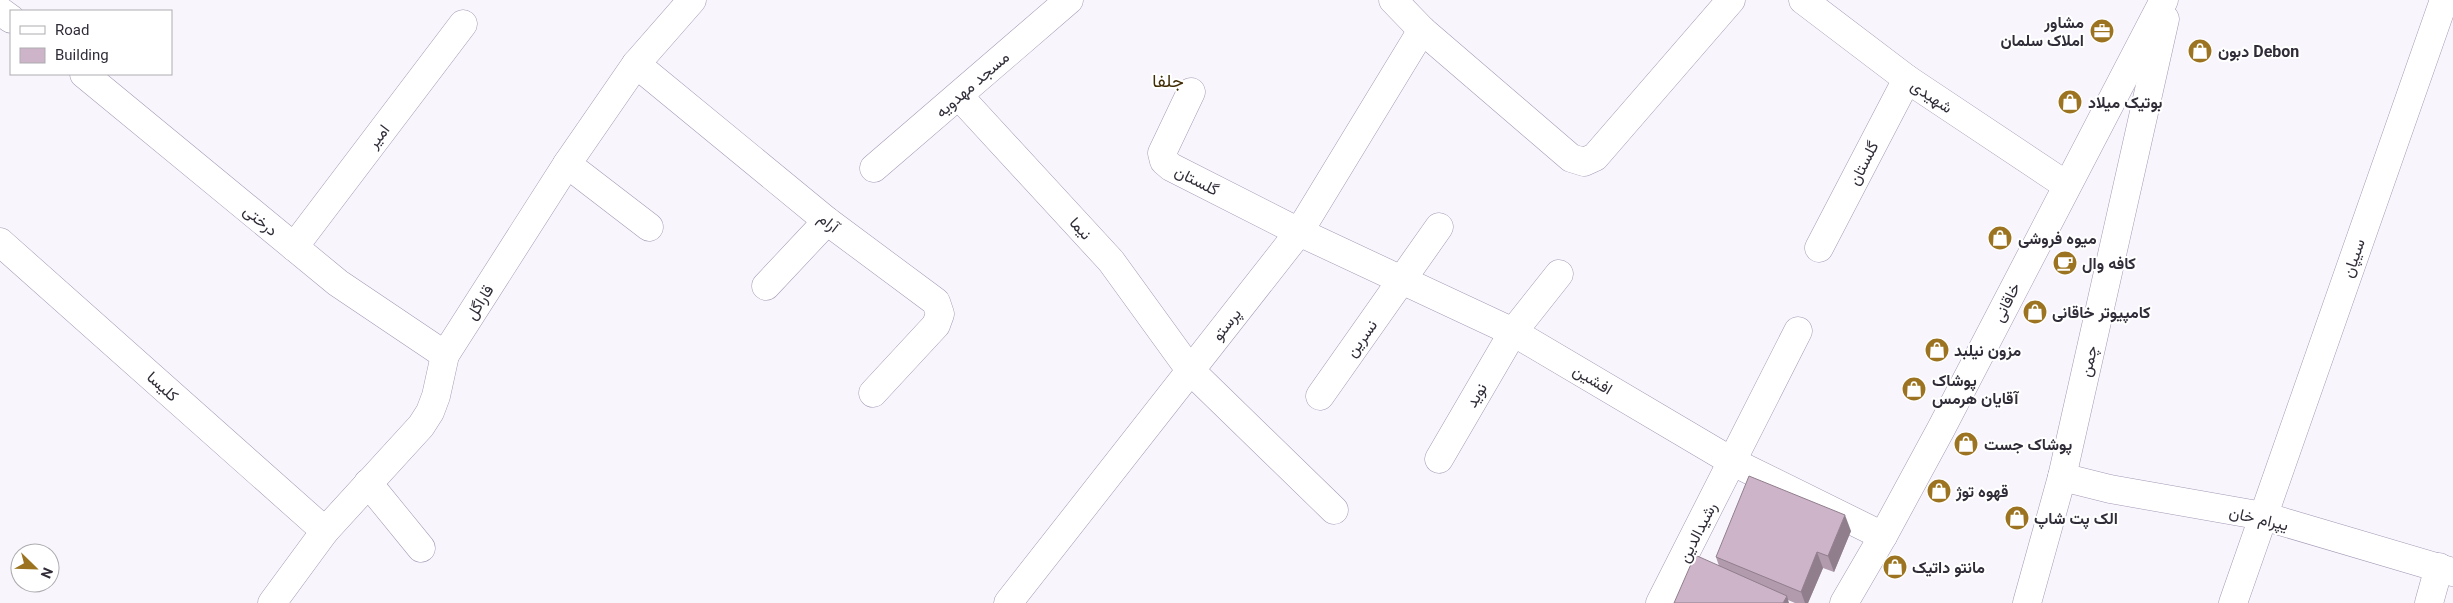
<svg xmlns="http://www.w3.org/2000/svg" width="2453" height="603" viewBox="0 0 2453 603" font-family="Georgia,Vazirmatn,serif">
<style>
.lines{fill:none;stroke-linecap:round;stroke-linejoin:round}
.minor-casing{stroke:#a599b5;stroke-width:29}
.minor{stroke:#fff;stroke-width:28}
.wall{fill:#b19bad}
.shaded-wall{fill:#907e8d}
.building{fill:#ceb4c9;stroke:#907e8d}
.labels{text-anchor:middle;stroke-width:4;stroke-linejoin:round;paint-order:stroke}
.poi-label{font-size:16px;font-weight:bold;fill:#312d38;stroke:#fff;text-anchor:start}
.street-label{font-size:16px;fill:#312d38;stroke:#fff}
.neighbourhood-label{font-size:18px;fill:#412e06;stroke:#fff}
</style>
<rect width="100%" height="100%" fill="#f8f6fc"/>
<g class="lines">
<defs>
<g id="minor">
<polyline points="1393,0 1422,30 1571,158 1584,162 1595,157 1731,0"/>
<polyline points="1803,0 1907,79 2066,185"/>
<polyline points="0,11 11,19"/>
<polyline points="636,64 827,221 936,302 940,314 936,325 873,393"/>
<polyline points="84,74 338,283 445,355"/>
<polyline points="1191,92 1162,153 1164,161 1171,167 1299,232 1513,332 1733,462 1883,536"/>
<polyline points="959,96 1111,261 1190,370 1334,510"/>
<polyline points="567,164 649,227"/>
<polyline points="874,168 1069,0"/>
<polyline points="0,242 325,531"/>
<polyline points="294,247 463,24"/>
<polyline points="1819,248 1907,79"/>
<polyline points="766,286 827,221"/>
<polyline points="1320,396 1439,227"/>
<polyline points="1439,459 1513,332 1559,274"/>
<polyline points="2062,477 2110,489 2263,516 2453,572"/>
<polyline points="368,483 421,548"/>
<polyline points="272,603 325,531 421,426 430,412 436,396 445,355 567,164 636,64 692,0"/>
<polyline points="1008,603 1299,232 1422,30"/>
<polyline points="1660,603 1798,331"/>
<polyline points="1844,603 1883,536 1941,429 2164,0"/>
<polyline points="2027,603 2062,477 2165,19"/>
<polyline points="2233,603 2444,0"/>
<polyline points="2429,603 2439,567"/>
</g>
</defs>
<use href="#minor" class="minor-casing"/>
<use href="#minor" class="minor"/>
</g>
<polygon class="wall" points="1851,531 1834,572 1823,568 1808,603 1795,603 1788,600 1719,566 1716,557"/>
<g class="shaded-wall">
<polygon points="1845,515 1851,531 1834,572 1828,556"/>
<polygon points="1817,552 1823,568 1808,603 1805,603 1801,592"/>
<polygon points="1787,596 1789,603 1783,603"/>
</g>
<g class="building">
<polygon points="1749,476 1845,515 1828,556 1817,552 1801,592 1716,557"/>
<polygon points="1695,555 1787,596 1783,603 1674,603"/>
</g>
<defs>
<symbol id="office-disc" viewBox="-11 -11 22 22"><circle r="9.5" fill="#9c7421" stroke="#fff"/><path d="M-6-3h4V-5.5h4V-3h4V5H-6ZM-1-4.5V-3h2v-1.5ZM-6 0V1H6V0Z" fill="#fff"/></symbol>
<symbol id="shop-disc" viewBox="-11 -11 22 22"><circle r="9.5" fill="#9c7421" stroke="#fff"/><path d="M-5-2.5h2.3a2.7 3.5 0 0 1 5.4 0H5L5.5 6h-11ZM-1.5-2.5h3a1.5 2.3 0 0 0-3 0Z" fill="#fff"/></symbol>
<symbol id="cafe-disc" viewBox="-11 -11 22 22"><circle r="9.5" fill="#9c7421" stroke="#fff"/><path d="M-5.5-4.5H6V0H3Q3 3.5 0 3.5H-2.5Q-5.5 3.5-5.5 0ZM3-3.2v2h1.7v-2ZM-6 4.5H4V6H-6Z" fill="#fff"/></symbol>
</defs>
<g fill-rule="evenodd">
<use href="#office-disc" x="2088" y="17" width="28" height="28"/>
<use href="#shop-disc" x="2186" y="37" width="28" height="28"/>
<use href="#shop-disc" x="2056" y="88" width="28" height="28"/>
<use href="#shop-disc" x="1986" y="224" width="28" height="28"/>
<use href="#cafe-disc" x="2051" y="249" width="28" height="28"/>
<use href="#shop-disc" x="2021" y="298" width="28" height="28"/>
<use href="#shop-disc" x="1923" y="336" width="28" height="28"/>
<use href="#shop-disc" x="1900" y="375" width="28" height="28"/>
<use href="#shop-disc" x="1952" y="430" width="28" height="28"/>
<use href="#shop-disc" x="1925" y="477" width="28" height="28"/>
<use href="#shop-disc" x="2003" y="504" width="28" height="28"/>
<use href="#shop-disc" x="1881" y="553" width="28" height="28"/>
</g>
<g class="labels">
<g class="poi-label">
<text x="2084" y="28" text-anchor="end">مشاور<tspan x="2084" dy="18">املاک سلمان</tspan></text>
<text x="2218" y="57">دبون Debon</text>
<text x="2088" y="108">بوتیک میلاد</text>
<text x="2018" y="244">میوه فروشی</text>
<text x="2082" y="269">کافه وال</text>
<text x="2052" y="318">کامپیوتر خاقانی</text>
<text x="1954" y="356">مزون نیلبد</text>
<text x="1932" y="386">پوشاک<tspan x="1932" dy="18">آقایان هرمس</tspan></text>
<text x="1984" y="450">پوشاک جست</text>
<text x="1956" y="497">قهوه توژ</text>
<text x="2034" y="524">الک پت شاپ</text>
<text x="1912" y="573">مانتو داتیک</text>
</g>
<g class="street-label">
<text transform="translate(972 84) rotate(-41)" y="6">مسجد مهدویه</text>
<text transform="translate(1932 96) rotate(34)" y="6">شهیدی</text>
<text transform="translate(378 136) rotate(-53)" y="6">امیر</text>
<text transform="translate(1863 163) rotate(-63)" y="6">گلستان</text>
<text transform="translate(1197 180) rotate(27)" y="6">گلستان</text>
<text transform="translate(261 220) rotate(40)" y="6">درختی</text>
<text transform="translate(829 222) rotate(38)" y="6">آرام</text>
<text transform="translate(1081 228) rotate(47)" y="6">نیما</text>
<text transform="translate(2353 258) rotate(-71)" y="6">سیپان</text>
<text transform="translate(479 302) rotate(-58)" y="6">قاراگل</text>
<text transform="translate(2006 302) rotate(-63)" y="6">خاقانی</text>
<text transform="translate(1226 324) rotate(-52)" y="6">پرستو</text>
<text transform="translate(1361 338) rotate(-54)" y="6">نسرین</text>
<text transform="translate(2088 361) rotate(-77)" y="6">چمن</text>
<text transform="translate(1593 379) rotate(31)" y="6">افشین</text>
<text transform="translate(163 386) rotate(42)" y="6">کلیسا</text>
<text transform="translate(1476 395) rotate(-59)" y="6">نوید</text>
<text transform="translate(2259 518) rotate(13)" y="6">یپرام خان</text>
<text transform="translate(1697 532) rotate(-63)" y="6">رشیدالدین</text>
</g>
<g class="neighbourhood-label">
<text x="1168" y="87">جلفا</text>
</g>
</g>
<rect x="10" y="10" width="162" height="65" fill="#ffffff" stroke="#adabaf"/>
<rect x="20" y="26" width="25" height="8" fill="#ffffff" stroke="#adabaf"/>
<text x="55" y="35" font-size="15" fill="#312d38">Road</text>
<rect x="20" y="48" width="25" height="15" fill="#ceb4c9" stroke="#adabaf"/>
<text x="55" y="60" font-size="15" fill="#312d38">Building</text>
<g transform="translate(35 568) rotate(113)"><circle r="24" fill="#ffffff" stroke="#adabaf"/>
<path d="M0-4L9 19L0 12L-9 19Z" fill="#9c7421"/>
<text y="-8" font-size="14" font-weight="bold" text-anchor="middle" fill="#312d38">N</text>
</g>
</svg>
